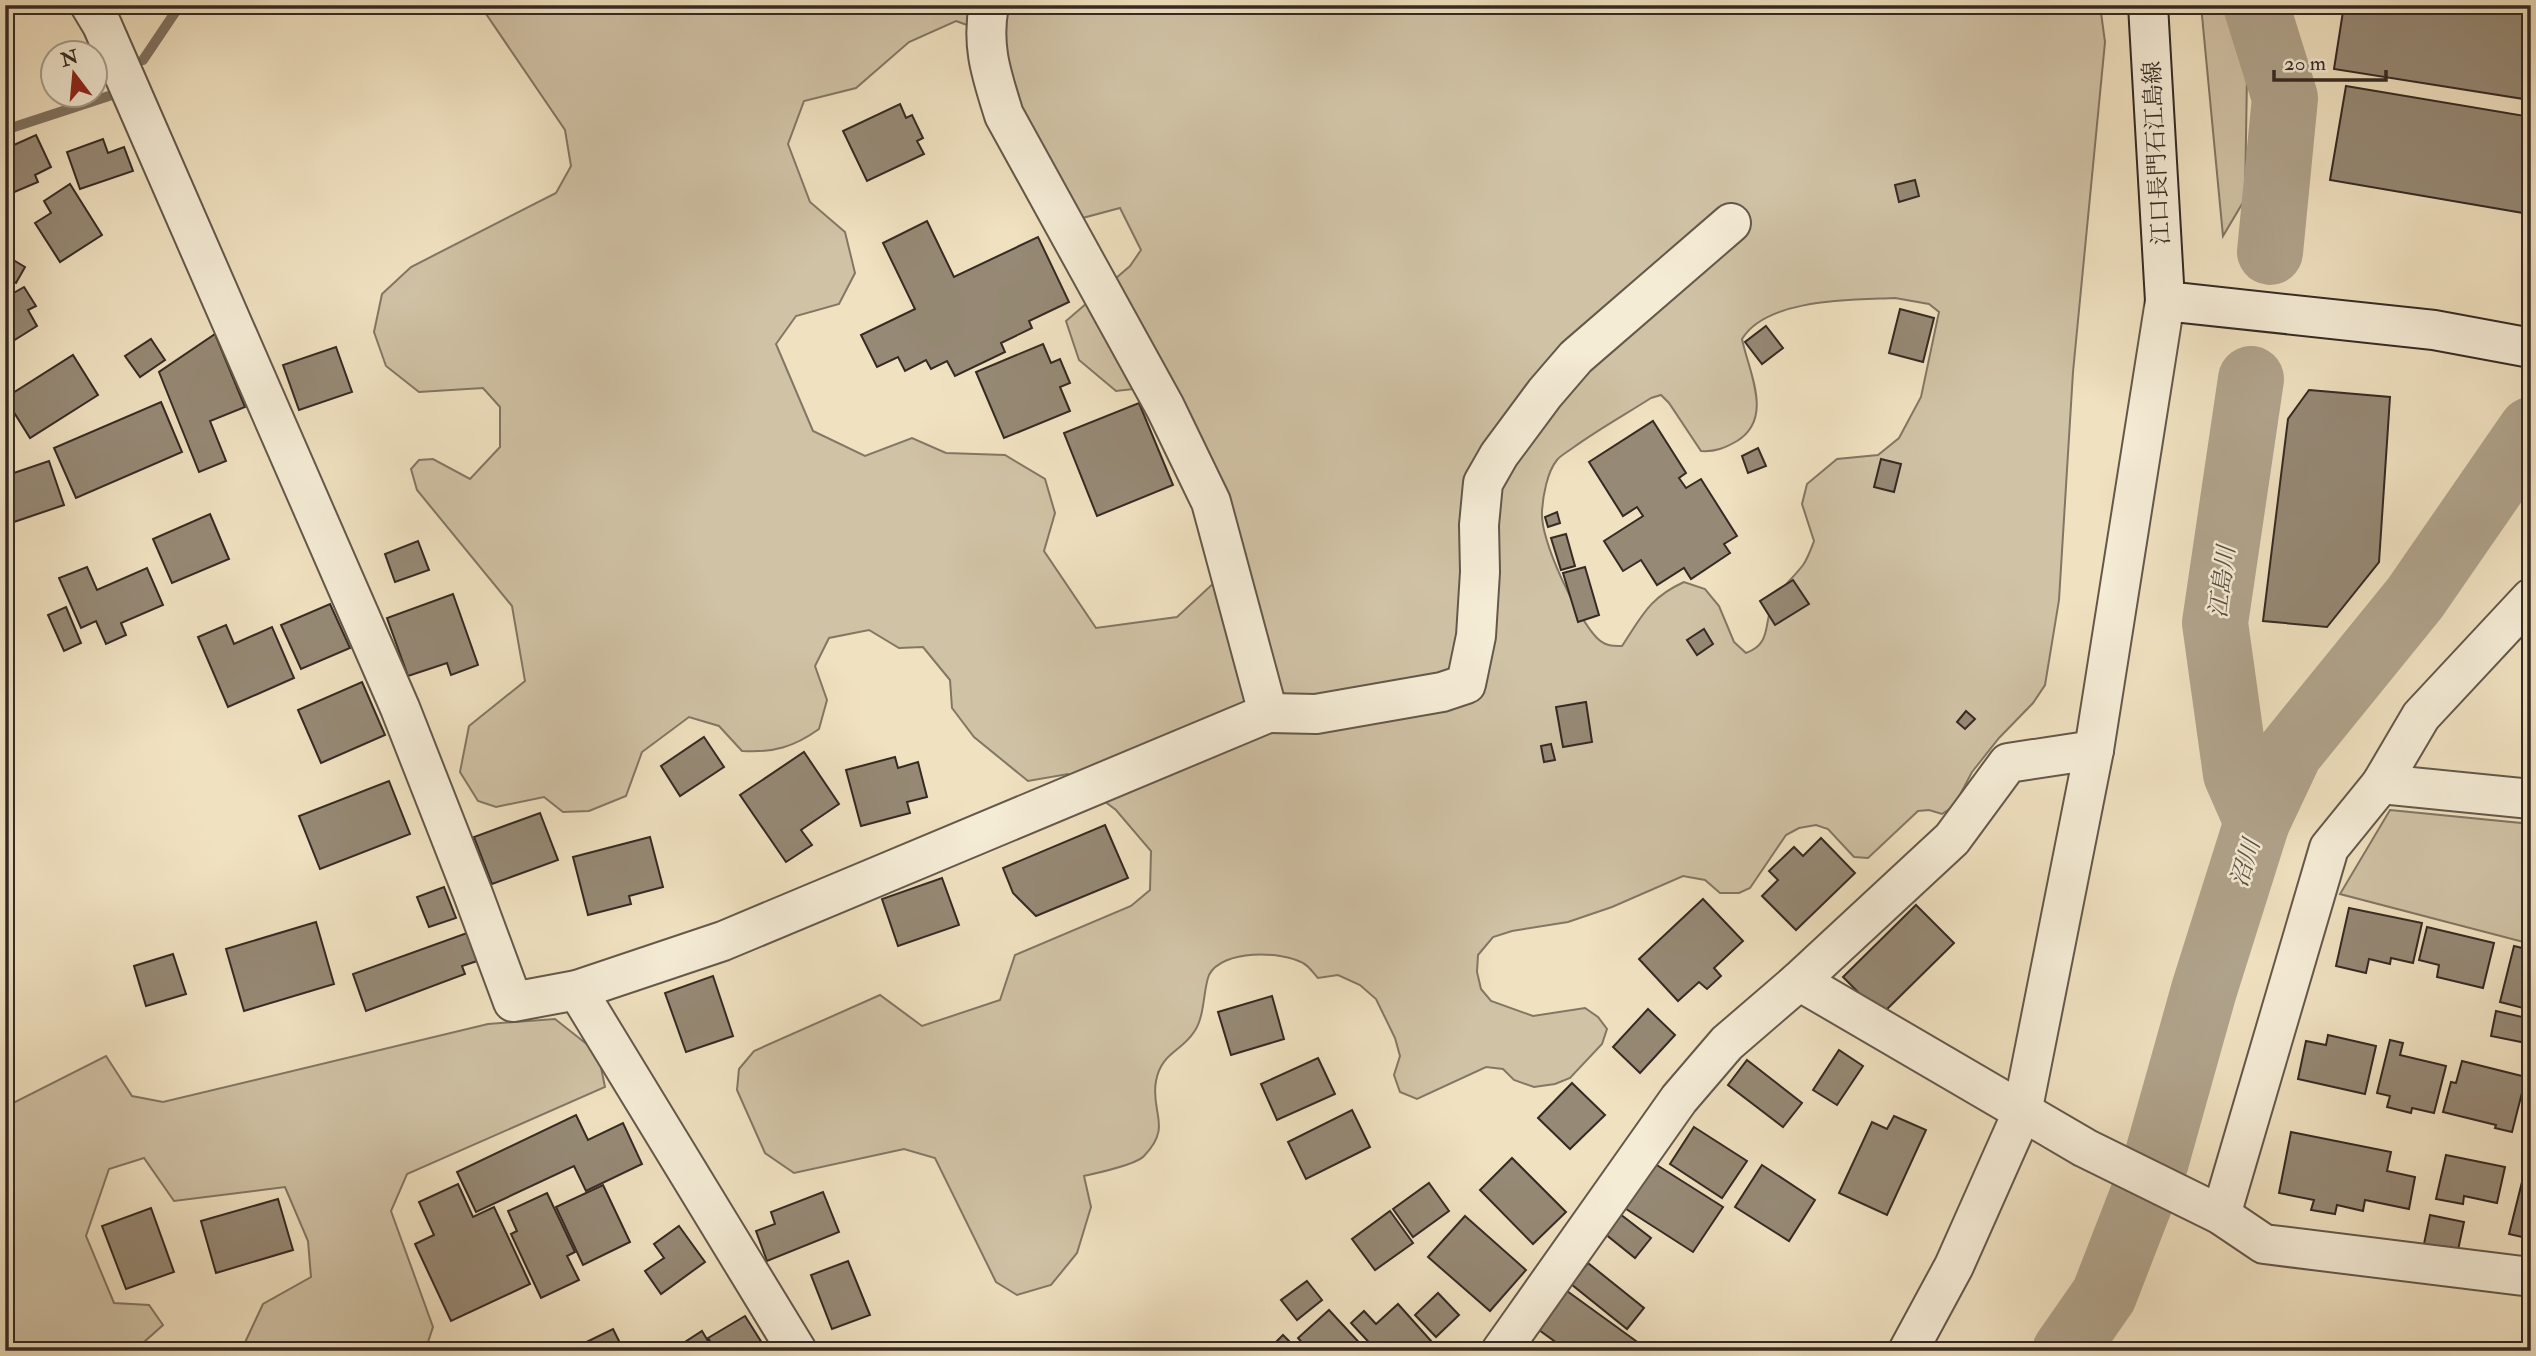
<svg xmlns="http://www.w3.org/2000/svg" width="2536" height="1356" viewBox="0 0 2536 1356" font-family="'IM FELL Double Pica','Noto Serif JP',serif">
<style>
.green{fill:#d0c2a5;stroke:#827664;stroke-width:2;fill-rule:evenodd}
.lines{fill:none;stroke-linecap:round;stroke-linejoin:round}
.stream{stroke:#7f7362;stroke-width:10}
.river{stroke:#b0a38b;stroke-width:66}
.building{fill:#968975;stroke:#352a24;stroke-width:2}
.minor-casing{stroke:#64584b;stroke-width:42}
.tertiary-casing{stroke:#64584b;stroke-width:42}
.secondary-casing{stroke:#352a24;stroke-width:42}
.minor{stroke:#f5ecd6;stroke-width:38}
.tertiary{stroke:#f5ecd6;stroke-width:38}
.secondary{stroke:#f5ecd6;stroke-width:38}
.labels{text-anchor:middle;stroke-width:5;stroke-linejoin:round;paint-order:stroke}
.street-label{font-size:23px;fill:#352a24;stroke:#f5ecd6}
.water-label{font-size:24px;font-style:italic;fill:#5a4e43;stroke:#f5ecd6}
</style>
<rect width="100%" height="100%" fill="#f0e1c0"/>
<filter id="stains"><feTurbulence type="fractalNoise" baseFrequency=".00286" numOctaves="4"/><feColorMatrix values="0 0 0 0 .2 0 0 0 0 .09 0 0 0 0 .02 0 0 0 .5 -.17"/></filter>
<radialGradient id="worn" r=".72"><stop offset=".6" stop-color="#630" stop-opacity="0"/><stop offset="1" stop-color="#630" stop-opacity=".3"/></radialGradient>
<g class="green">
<path d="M 480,5 L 2100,5 L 2105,42 L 2073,372 L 2059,600 L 2045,685 L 2033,703 L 1999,738 L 1972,772 L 1954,806 L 1942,814 L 1929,810 L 1918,811 L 1868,858 L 1854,857 L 1828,829 L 1816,825 L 1799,828 L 1786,835 L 1750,888 L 1739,893 L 1720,893 L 1705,880 L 1683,876 L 1612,907 L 1568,922 L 1512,931 L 1493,937 L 1478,955 L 1477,972 L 1481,989 L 1491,1001 L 1533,1016 L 1585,1008 L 1598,1017 L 1607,1029 L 1602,1044 L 1570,1078 L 1555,1084 L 1534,1087 L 1514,1080 L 1503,1069 L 1486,1067 L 1417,1099 L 1400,1092 L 1394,1075 L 1400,1056 L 1395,1038 L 1376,999 L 1360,985 L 1338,975 L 1318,978 C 1314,974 1309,966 1303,963 C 1282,951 1222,949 1209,975 C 1203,990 1205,1017 1194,1032 C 1181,1052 1161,1053 1156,1081 C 1150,1113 1173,1126 1144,1156 C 1136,1165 1097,1173 1084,1176 L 1091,1207 L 1077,1253 L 1051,1285 L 1017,1295 L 996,1282 L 935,1158 L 904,1149 L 794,1173 L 765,1153 L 737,1090 L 739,1069 L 754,1051 L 880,995 L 922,1026 L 1000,1000 L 1015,955 L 1131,906 L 1150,890 L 1151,851 L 1116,810 L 1068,774 L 1028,781 L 974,737 L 952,708 L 950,680 L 923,647 L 899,648 L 869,630 L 829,638 L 815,666 L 827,700 L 819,729 C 794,747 773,753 742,751 L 719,726 L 689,717 L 642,752 L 626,796 L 589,811 L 563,812 L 544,797 L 496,807 L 478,801 L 460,772 L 469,726 L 525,681 L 512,606 L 417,490 L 411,469 L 419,460 L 433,459 L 470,479 L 500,447 L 500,407 L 483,388 L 419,392 L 386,366 L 374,332 L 382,294 L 411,267 L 556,193 L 571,166 L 565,130 ZM 956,21 L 1000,37 L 1012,100 L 1075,220 L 1120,208 L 1141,250 L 1130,266 L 1066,321 L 1079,360 L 1116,391 L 1169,385 L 1216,581 L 1177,617 L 1096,628 L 1044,551 L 1055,513 L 1045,479 L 1005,455 L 946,453 L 912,438 L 865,456 L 813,431 L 776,344 L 796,316 L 839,304 L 855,273 L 845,232 L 810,202 L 788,144 L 804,101 L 856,88 L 909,42 ZM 1895,298 L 1929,304 L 1939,312 L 1921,397 L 1899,438 L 1878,455 L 1837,459 L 1807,484 L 1802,504 L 1814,541 C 1811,549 1808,558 1803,565 C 1794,577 1782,587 1775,599 C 1762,620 1774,643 1746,653 L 1734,642 L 1719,606 L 1705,589 L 1684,582 C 1649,598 1642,616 1622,646 C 1612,646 1605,646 1597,638 C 1577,618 1540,540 1542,511 C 1543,496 1547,472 1557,460 C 1561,455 1569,451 1574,447 C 1599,429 1626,414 1651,398 L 1661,395 L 1669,403 L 1701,451 C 1715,452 1725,448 1737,441 C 1774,418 1749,373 1742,339 C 1767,298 1852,300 1895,298 Z"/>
<polygon points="2201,5 2230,5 2247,75 2245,199 2223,236"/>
<polygon points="2390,810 2531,824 2531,944 2340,894"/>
<polygon points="555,1019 598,1053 605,1087 407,1174 391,1211 433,1327 425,1351 241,1351 263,1304 311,1277 308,1241 285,1187 174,1201 144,1158 109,1169 86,1236 114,1303 149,1305 163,1325 134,1351 5,1351 5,1107 106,1056 132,1096 163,1102 488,1024"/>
</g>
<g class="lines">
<g class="stream">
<polyline points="143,60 180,5"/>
<polyline points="5,130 115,94"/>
</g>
<g class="river">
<polyline points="2256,5 2285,98 2270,252"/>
<polyline points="2251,379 2215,623 2236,774 2257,822"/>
<polyline points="2065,1351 2104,1295 2156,1161 2204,990 2257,822 2290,752 2415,598 2531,430"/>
</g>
</g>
<g class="building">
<polygon points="2344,5 2531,5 2530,100 2334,69"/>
<polygon points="2346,86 2531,117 2529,214 2330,180"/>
<polygon points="900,104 906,118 912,115 923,138 917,141 924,154 867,181 843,131"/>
<polygon points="36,135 51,167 35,175 38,182 5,196 5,149"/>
<polygon points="103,139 108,153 124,147 133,171 80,189 67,152"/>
<polygon points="1915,180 1919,196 1899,202 1895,185"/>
<polygon points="70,184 102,235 60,262 35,223 51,213 44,201"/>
<polygon points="927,221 954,277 1038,237 1069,302 1029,321 1032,328 1001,343 1005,352 955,376 947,361 931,369 926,360 905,371 898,357 877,367 861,335 915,309 883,243"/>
<polygon points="5,255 25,267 16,283 5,277"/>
<polygon points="24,287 36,306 28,310 37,326 5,346 5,298"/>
<polygon points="1900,309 1934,318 1923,362 1889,353"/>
<polygon points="1766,326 1783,348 1762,364 1745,342"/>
<polygon points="215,334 245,407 210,421 226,461 199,472 159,372"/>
<polygon points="151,339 165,360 140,377 125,356"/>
<polygon points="1043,344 1051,363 1060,359 1070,383 1060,387 1070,411 1004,438 976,372"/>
<polygon points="336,347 352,392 299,410 283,365"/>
<polygon points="73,355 98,395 30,438 5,398"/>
<polygon points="2309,390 2390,397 2379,562 2327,627 2263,621 2288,419"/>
<polygon points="161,402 182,452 76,498 54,448"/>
<polygon points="1139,403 1173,485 1097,516 1064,433"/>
<polygon points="1653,421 1686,473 1679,478 1686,488 1701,479 1737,536 1724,544 1730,553 1691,579 1684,568 1657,585 1641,560 1623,571 1604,541 1643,516 1637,507 1623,516 1589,462"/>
<polygon points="1758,448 1766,466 1748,473 1742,456"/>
<polygon points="1881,459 1901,464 1894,492 1874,487"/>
<polygon points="49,461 64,505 5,525 5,476"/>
<polygon points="1557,512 1560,523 1548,527 1545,517"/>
<polygon points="210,514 229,559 172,583 153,539"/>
<polygon points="1566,534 1575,566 1561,570 1551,538"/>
<polygon points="418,541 429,570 395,582 385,554"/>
<polygon points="87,567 97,590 147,568 163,605 121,623 126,635 106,644 96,621 81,628 59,578"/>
<polygon points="1585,567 1599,615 1578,622 1563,573"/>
<polygon points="1793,580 1809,604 1775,625 1760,601"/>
<polygon points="453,594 478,665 451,675 447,663 408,676 387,618"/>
<polygon points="330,604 350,648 301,669 281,625"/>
<polygon points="66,607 81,643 64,651 48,615"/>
<polygon points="226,625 234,644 272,627 294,678 228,707 198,637"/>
<polygon points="1704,629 1713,644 1697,655 1687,640"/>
<polygon points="362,682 385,735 321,763 298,710"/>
<polygon points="1586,702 1592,742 1563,747 1556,707"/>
<polygon points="1966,711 1975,719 1965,729 1957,722"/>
<polygon points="2527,720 2531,720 2531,764 2523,763"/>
<polygon points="704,737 724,767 680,796 661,766"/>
<polygon points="1551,744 1555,760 1544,762 1541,746"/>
<polygon points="804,752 839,804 801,830 812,845 786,862 740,795"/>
<polygon points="895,757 898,768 918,762 927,797 907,802 910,813 861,826 846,770"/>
<polygon points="389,781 410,834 320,869 299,816"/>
<polygon points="540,813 558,860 492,884 474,837"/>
<polygon points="1105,825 1128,878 1036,916 1013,893 1003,868"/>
<polygon points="650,837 663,887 629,896 631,904 588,915 573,857"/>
<polygon points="1821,838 1855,873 1796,930 1762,896 1778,880 1769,871 1794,847 1803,856"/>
<polygon points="942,878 959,925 898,946 882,899"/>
<polygon points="444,887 456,918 429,927 417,897"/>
<polygon points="1703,899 1743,941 1714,968 1721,976 1707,989 1699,982 1678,1001 1639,959"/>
<polygon points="1916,905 1954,943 1881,1015 1843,977"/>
<polygon points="2349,908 2422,923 2413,963 2391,958 2390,964 2369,959 2366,973 2336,966"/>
<polygon points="316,922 334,984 244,1011 226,949"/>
<polygon points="2427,927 2494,943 2483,988 2437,977 2439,965 2419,960"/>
<polygon points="467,933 477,961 462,966 465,974 366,1011 353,974"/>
<polygon points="2514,946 2531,950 2531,1010 2500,1002"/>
<polygon points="173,954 186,994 146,1006 134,966"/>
<polygon points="713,976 733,1036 686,1052 665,993"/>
<polygon points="1272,996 1284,1039 1231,1055 1218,1012"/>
<polygon points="1648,1009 1675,1035 1640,1073 1613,1047"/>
<polygon points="2496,1011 2531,1019 2531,1044 2491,1036"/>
<polygon points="2328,1035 2376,1046 2365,1094 2298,1079 2306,1041 2326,1045"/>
<polygon points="2390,1040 2403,1043 2400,1055 2446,1066 2434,1113 2412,1108 2411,1113 2387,1107 2390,1096 2377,1093"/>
<polygon points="1839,1050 1863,1066 1837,1105 1813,1090"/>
<polygon points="1318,1058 1335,1094 1277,1120 1261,1084"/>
<polygon points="1747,1060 1802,1103 1783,1127 1728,1085"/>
<polygon points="2462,1061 2526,1077 2512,1132 2495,1128 2496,1125 2443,1112 2451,1082 2456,1083"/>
<polygon points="1572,1083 1605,1115 1570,1149 1538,1118"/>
<polygon points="1352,1110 1370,1147 1306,1179 1288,1142"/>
<polygon points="576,1115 588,1140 623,1123 642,1164 586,1191 574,1166 476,1212 457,1172"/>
<polygon points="1894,1116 1926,1130 1887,1215 1839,1193 1872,1122 1887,1129"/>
<polygon points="1694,1127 1747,1161 1722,1198 1670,1164"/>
<polygon points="2291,1132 2391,1152 2387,1171 2415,1177 2409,1209 2365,1200 2363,1211 2337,1205 2335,1214 2311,1210 2314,1200 2279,1193"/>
<polygon points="2446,1155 2505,1167 2497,1203 2464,1196 2463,1204 2436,1199"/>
<polygon points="1512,1158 1566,1212 1533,1244 1480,1190"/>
<polygon points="1652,1162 1723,1207 1693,1252 1623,1207"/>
<polygon points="1762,1165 1815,1200 1789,1241 1735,1207"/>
<polygon points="2523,1178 2531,1180 2531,1239 2509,1234"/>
<polygon points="1429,1183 1449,1211 1413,1237 1393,1209"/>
<polygon points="458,1184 473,1217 494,1207 530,1284 451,1321 415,1244 434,1235 419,1202"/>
<polygon points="603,1185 630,1242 583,1265 556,1207"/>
<polygon points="823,1192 839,1232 767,1261 756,1231 775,1224 771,1212"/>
<polygon points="547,1193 575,1252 567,1256 579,1280 541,1298 511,1234 517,1231 508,1211"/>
<polygon points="278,1199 293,1250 216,1273 201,1221"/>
<polygon points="151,1208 174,1272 126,1289 102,1226"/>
<polygon points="1390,1211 1413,1243 1375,1270 1352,1239"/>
<polygon points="1620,1214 1651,1238 1635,1258 1604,1233"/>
<polygon points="2430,1215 2464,1222 2458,1250 2424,1244"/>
<polygon points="1465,1216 1526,1270 1490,1311 1428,1257"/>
<polygon points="679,1226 705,1262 661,1294 645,1271 664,1258 654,1244"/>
<polygon points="848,1261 870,1315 832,1329 811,1275"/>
<polygon points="1588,1263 1644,1308 1627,1329 1571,1284"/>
<polygon points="1307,1281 1322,1300 1297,1320 1281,1300"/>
<polygon points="1567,1291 1647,1349 1646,1351 1568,1351 1539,1330"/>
<polygon points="1438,1293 1459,1315 1436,1337 1415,1315"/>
<polygon points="1398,1304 1440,1351 1377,1351 1351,1323 1364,1311 1376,1324"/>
<polygon points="1329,1310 1367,1351 1309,1351 1298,1338"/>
<polygon points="745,1316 767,1351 716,1351 708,1338"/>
<polygon points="613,1329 624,1351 568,1351"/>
<polygon points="702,1331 714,1351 671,1351"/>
<polygon points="1283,1335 1299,1351 1267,1351"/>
</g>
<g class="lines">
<defs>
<g id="minor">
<path d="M 90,5 L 102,25 L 400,708 L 473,894 L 513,1002 L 577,990 L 723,941 L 1268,713 L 1211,502 L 1165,407 L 1004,115 C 992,76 981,47 989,5"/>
<polyline points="1268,713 1316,714 1442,692 1466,684 1476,636 1480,572 1479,525 1483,483 1499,455 1545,393 1576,357 1731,223"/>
<polyline points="2381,784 2531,799"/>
<polyline points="1799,981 2085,1148 2221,1215 2264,1244 2531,1277"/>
<polyline points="577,990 797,1351"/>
<polyline points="2221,1215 2329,848 2381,784 2421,716 2531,598"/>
<polyline points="1501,1351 1679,1099 1727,1043 1799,981 1952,839 2008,763 2094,750"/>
</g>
<polyline id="tertiary" points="1908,1351 1954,1266 2022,1113 2094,750 2165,301"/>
<polyline id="secondary" points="2148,5 2165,301 2434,330 2531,348"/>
</defs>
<use href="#minor" class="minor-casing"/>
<use href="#tertiary" class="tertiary-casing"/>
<use href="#secondary" class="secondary-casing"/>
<use href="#minor" class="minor"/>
<use href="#tertiary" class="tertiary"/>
<use href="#secondary" class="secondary"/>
</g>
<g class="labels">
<g class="street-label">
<text transform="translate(2156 153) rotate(-93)" y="8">江口長門石江島線</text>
</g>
<g class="water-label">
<text transform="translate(2222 582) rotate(-83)" y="8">江島川</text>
<text transform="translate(2245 863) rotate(-73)" y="8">沼川</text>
</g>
</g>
<rect width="2536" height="1356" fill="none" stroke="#f0e1c0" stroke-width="28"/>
<rect x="7" y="7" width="2522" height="1342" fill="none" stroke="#352a24" stroke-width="3.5"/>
<rect x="14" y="14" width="2508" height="1328" fill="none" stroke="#352a24" stroke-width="2"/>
<g transform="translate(74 74) rotate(344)"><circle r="33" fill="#f5ecd6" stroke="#a89e8f" stroke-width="2"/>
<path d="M0-5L12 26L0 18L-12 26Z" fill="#8f2418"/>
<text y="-10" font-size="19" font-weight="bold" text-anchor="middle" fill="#352a24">N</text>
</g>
<path d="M2274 70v10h112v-10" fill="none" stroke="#352a24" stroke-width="3.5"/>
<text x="2284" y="70" font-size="21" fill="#352a24" stroke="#f5ecd6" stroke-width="5" paint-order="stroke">20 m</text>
<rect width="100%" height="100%" filter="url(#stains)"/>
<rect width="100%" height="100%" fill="url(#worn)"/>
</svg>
